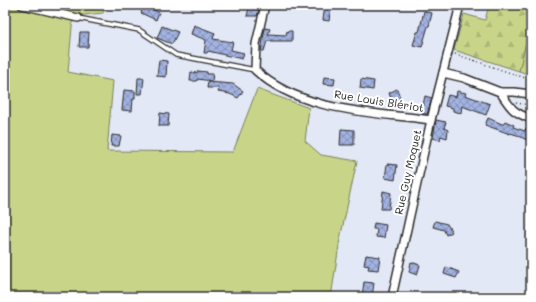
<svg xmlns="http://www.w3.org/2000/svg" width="536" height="302" viewBox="0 0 536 302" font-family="Mali,sans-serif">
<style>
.green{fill:#c8d589;stroke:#7a805a}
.forest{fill:url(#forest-firs);stroke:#7a805a}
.building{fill:url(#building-cross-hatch);stroke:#2b2b2b}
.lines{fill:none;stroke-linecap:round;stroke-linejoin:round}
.lane-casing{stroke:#2b2b2b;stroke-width:6}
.street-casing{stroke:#2b2b2b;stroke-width:10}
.path{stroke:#2b2b2b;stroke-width:1.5;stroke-dasharray:1 3;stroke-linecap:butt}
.lane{stroke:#fff;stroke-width:3.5}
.street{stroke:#fff;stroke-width:7}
.labels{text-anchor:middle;stroke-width:4;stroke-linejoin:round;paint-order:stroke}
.street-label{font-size:11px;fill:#2b2b2b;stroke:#fff}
</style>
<defs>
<pattern id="forest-firs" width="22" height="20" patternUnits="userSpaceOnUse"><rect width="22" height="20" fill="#c8d589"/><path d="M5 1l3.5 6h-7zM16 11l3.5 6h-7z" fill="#acb776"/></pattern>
<pattern id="building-cross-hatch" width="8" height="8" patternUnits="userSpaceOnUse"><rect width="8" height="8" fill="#a2b2e1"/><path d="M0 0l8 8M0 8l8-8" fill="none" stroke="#8491b7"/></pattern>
</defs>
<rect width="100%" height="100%" fill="#e3e8f6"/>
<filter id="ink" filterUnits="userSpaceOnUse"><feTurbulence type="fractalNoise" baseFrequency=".025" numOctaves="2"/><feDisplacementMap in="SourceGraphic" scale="8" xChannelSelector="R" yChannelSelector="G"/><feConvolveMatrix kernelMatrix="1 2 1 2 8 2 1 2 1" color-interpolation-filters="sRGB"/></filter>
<g filter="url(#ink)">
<g class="green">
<polygon points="5,5 107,5 103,13 73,16 68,72 113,81 107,151 233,152 257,89 309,108 305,141 321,155 357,161 340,239 331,297 16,297 5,293"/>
<polygon points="531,21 531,75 519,71"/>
</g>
<polygon class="forest" points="489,5 531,5 531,21 519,71 454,50 464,14 485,20"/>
<g class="building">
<polygon points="325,5 331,5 329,21 323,20"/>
<polygon points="143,7 147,9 148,8 159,12 156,20 141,13"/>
<polygon points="249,8 259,10 257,16 247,16"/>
<polygon points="424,11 432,13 429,26 428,26 422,47 413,45 417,32 419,32"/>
<polygon points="194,25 215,33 213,39 233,42 231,50 244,53 242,59 208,51 207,53 204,53 206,40 191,34"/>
<polygon points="162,26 178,32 172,44 157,38"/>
<polygon points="265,28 270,29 268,34 286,35 287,31 292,31 292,41 267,41 264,51 261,51"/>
<polygon points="80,32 89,32 88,47 79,47"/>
<polygon points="159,60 167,61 166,77 157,76"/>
<polygon points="198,71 207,72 207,74 213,74 212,81 197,79 197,81 190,81 191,72 197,73"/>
<polygon points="324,77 335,78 334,85 323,84"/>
<polygon points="138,78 144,78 142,94 137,94"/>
<polygon points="361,79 374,81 373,90 360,88"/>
<polygon points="208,82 233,84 243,91 238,98 230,94 218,92 219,88 207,88"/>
<polygon points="397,89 401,100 399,100 399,106 390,105 391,99 389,93"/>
<polygon points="124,90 135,91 135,99 133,99 132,111 122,110"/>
<polygon points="457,91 466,93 465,95 490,104 486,115 462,106 461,113 453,111 453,108 445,106 448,95 456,97"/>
<polygon points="425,96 432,98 427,114 421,114"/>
<polygon points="160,113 169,114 168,126 159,126"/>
<polygon points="488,118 502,124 504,124 505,121 514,125 513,127 525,131 526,128 531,130 531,142 517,135 510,133 510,134 485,125"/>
<polygon points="436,120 446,122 444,128 448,130 447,138 441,136 440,140 433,138"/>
<polygon points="341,129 354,130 354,145 340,145"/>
<polygon points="112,135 121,136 119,146 111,146"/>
<polygon points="387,164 397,165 395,180 385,178"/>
<polygon points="383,191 391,193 389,209 381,209"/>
<polygon points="435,221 447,224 452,232 446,235 444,230 433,227"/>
<polygon points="374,223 386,225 384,238 376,237 377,229 373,229"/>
<polygon points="366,255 380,257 378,270 368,269 369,266 364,265"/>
<polygon points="411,262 420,265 417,275 409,272"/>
<polygon points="446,267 459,272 456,278 444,274"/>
<polygon points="364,282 374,283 372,297 362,296"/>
</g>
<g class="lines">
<defs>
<polyline id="lane" points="78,18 139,30 176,55 255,70"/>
<g id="street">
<polyline points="22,5 78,18"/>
<path d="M 265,5 L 256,44 L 255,70 C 300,112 373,112 431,120"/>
<polyline points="443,73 464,78 500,92"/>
<path d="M 531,94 L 514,92 L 500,92 C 512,109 511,111 531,119"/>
<polyline points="392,297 431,120 460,5"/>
</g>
</defs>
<use href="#lane" class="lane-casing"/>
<use href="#street" class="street-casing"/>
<g class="path">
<polyline points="455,54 531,80"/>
<polyline points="516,103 531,105"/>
</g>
<use href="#lane" class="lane"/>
<use href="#street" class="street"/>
</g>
</g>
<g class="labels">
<g class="street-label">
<text transform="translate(379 101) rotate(9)" y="4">Rue Louis Blériot</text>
<text transform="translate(408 172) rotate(-77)" y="4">Rue Guy Moquet</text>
</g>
</g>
<rect width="536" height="302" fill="none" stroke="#fff" stroke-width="20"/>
<rect x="10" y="10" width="516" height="282" fill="none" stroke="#2b2b2b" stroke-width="1.5" filter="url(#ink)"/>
</svg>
